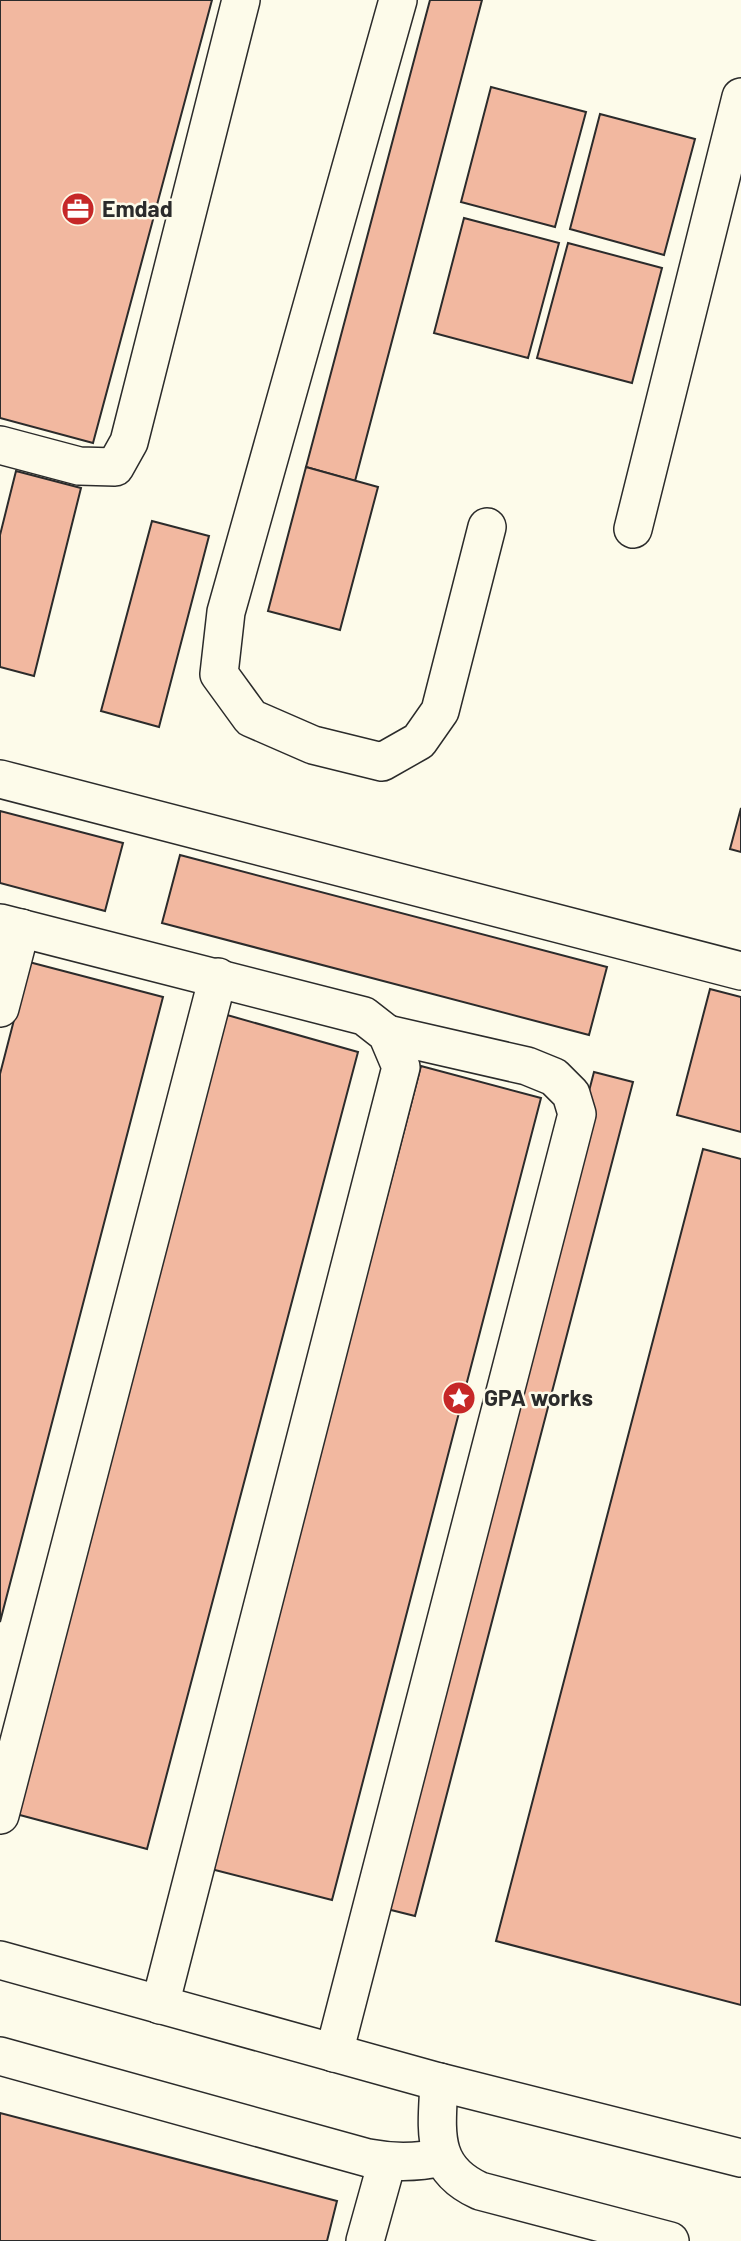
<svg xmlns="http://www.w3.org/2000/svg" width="741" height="2241" viewBox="0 0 741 2241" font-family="Barlow,sans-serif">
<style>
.building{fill:#f2b8a0;stroke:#2b2b2b;stroke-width:2}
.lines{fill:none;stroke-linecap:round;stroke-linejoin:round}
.minor-casing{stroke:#2b2b2b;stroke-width:40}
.minor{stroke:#fdfbea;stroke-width:37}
.labels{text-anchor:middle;stroke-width:5;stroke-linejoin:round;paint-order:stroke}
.poi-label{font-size:23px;font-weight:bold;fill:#2b2b2b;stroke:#fdfbea;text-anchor:start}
</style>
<rect width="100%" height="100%" fill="#fdfbea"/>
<g class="building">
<polygon points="0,0 212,0 93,443 0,418"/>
<polygon points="430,0 482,0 355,481 306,467"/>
<polygon points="491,87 586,112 555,227 461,202"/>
<polygon points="600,114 695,139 664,255 570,229"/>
<polygon points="464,218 559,243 528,358 434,333"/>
<polygon points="568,243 662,268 632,383 537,358"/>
<polygon points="306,467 378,487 340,630 268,611"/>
<polygon points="16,471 81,488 34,676 0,667 0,535"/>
<polygon points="152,521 209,536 159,727 101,711"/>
<polygon points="741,808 741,852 730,849"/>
<polygon points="0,811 123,843 105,911 0,883"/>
<polygon points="180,855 607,967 589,1035 162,923"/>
<polygon points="29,962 163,997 0,1622 0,1074"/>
<polygon points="710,989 741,997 741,1132 677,1115"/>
<polygon points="227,1015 358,1052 147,1849 16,1814"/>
<polygon points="421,1066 541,1098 332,1900 211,1869"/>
<polygon points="594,1072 633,1082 415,1916 375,1906"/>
<polygon points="703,1149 741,1159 741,2005 496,1941"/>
<polygon points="0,2113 337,2201 327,2241 0,2241"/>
</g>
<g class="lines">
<defs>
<g id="minor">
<polyline points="398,0 226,612 219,674 251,718 313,745 382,762 419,741 440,711 487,527"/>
<polyline points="0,445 79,466 115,467 129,442 241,0"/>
<polyline points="633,529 741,97"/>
<polyline points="0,779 741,971"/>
<polyline points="0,923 364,1016 387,1034 401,1067 160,2005"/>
<polyline points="0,1008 21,928"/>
<polyline points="0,1815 218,977"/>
<polyline points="0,1960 439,2082 741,2158"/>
<polyline points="334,2053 577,1114 571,1094 554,1077 527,1066 387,1034"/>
<path d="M 0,2056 L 368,2158 C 394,2163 416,2163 442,2157"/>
<path d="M 439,2082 C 437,2130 429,2168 480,2191 L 670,2241"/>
<polyline points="365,2241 387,2162"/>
</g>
</defs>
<use href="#minor" class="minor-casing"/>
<use href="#minor" class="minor"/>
</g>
<defs>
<symbol id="office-disc" viewBox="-11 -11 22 22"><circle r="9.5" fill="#c62828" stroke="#fdfbea"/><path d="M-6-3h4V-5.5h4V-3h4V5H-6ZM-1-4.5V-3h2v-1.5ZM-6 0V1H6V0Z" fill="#fff"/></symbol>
<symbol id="sight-disc" viewBox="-11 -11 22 22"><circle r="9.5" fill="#c62828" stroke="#fdfbea"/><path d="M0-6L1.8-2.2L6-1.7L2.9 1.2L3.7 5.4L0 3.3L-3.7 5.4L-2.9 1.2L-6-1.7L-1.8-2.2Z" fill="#fff"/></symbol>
</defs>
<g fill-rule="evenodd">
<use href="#office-disc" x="59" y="190" width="38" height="38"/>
<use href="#sight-disc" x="440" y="1379" width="38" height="38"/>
</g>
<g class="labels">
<g class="poi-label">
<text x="102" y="217">Emdad</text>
<text x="484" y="1406">GPA works</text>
</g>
</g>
</svg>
